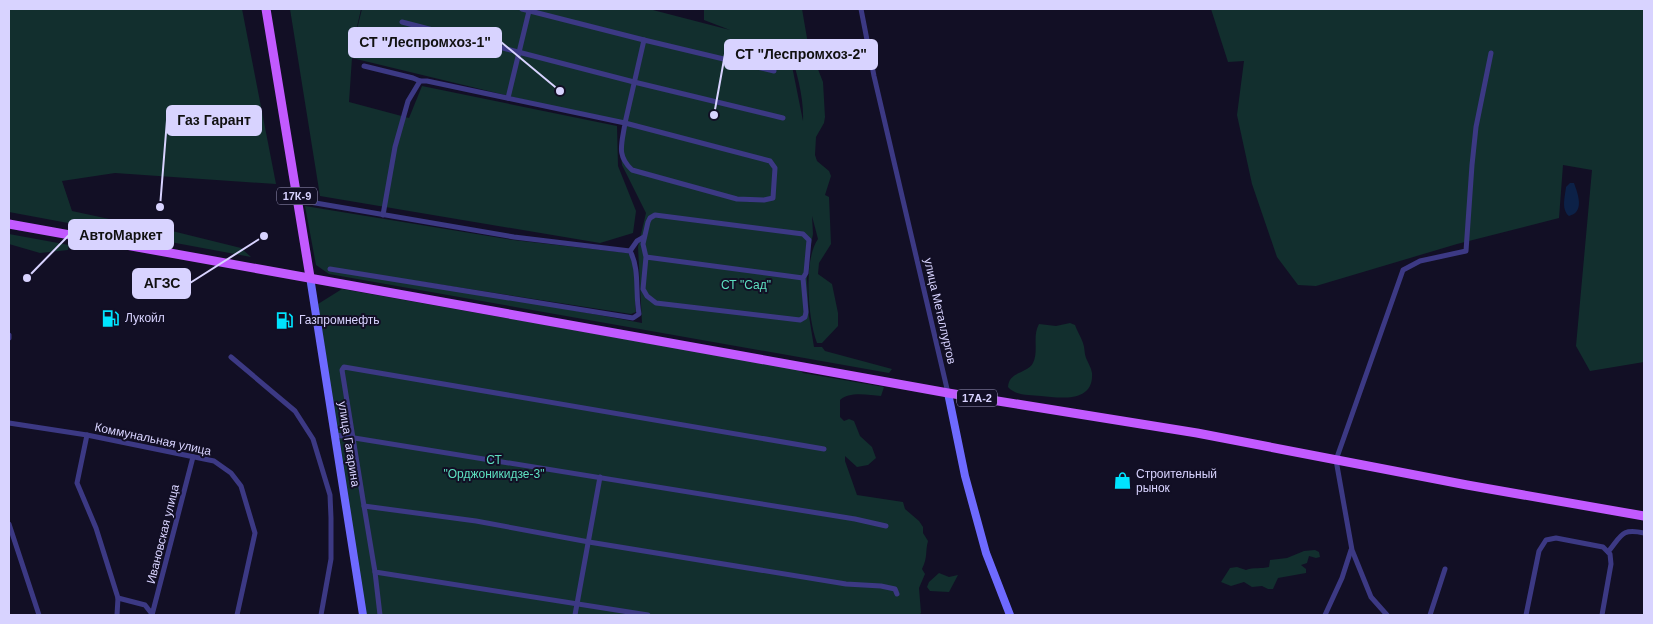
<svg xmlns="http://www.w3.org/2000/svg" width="1653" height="624" viewBox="0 0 1653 624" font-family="Arial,sans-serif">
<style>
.green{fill:#122f2e;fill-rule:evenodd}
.water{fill:#0c2147}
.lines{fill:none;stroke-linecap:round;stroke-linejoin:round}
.street{stroke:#3c3984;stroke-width:5}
.secondary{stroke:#6e6aff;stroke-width:8}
.primary{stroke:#c25aff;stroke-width:9}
.labels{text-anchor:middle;stroke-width:4;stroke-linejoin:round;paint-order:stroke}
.shield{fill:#120f25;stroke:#9d98be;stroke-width:1}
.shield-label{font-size:11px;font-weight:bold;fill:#d8d3ff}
.park-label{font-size:12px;fill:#5de0c0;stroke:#120f25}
.street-label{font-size:12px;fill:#d8d3ff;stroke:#120f25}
.poi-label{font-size:12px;fill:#d8d3ff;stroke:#120f25;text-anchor:start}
.leader{fill:none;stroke:#d8d3ff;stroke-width:2}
.callout-dot{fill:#d8d3ff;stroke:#120f25;stroke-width:2}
.callout{fill:#d8d3ff;stroke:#d8d3ff;stroke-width:2}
.callout-label{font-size:14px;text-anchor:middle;font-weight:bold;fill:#111}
</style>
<rect width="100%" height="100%" fill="#120f25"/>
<g class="green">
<polygon points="9,9 242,9 276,184 115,173 62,181 72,211 137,225 160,228 241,248 251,257 9,212"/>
<path d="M 290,9 L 361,9 L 352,49 L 362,9 L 649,9 L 730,30 L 704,20 L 704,9 L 802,9 L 808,44 L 823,82 L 825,117 L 824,123 L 816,137 L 815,155 L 817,161 L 829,171 L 831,176 L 825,195 L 829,197 L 831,244 L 819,263 L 818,274 L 832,284 L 838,313 L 838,326 L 822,343 L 817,343 C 808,320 803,260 818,239 L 812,216 L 813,234 L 809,254 L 807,279 L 809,316 L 814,347 L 822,347 L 825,351 L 892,369 L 889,373 L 329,274 L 316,265 L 305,206 L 513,240 L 628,253 C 639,268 633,294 636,312 L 631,314 L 404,279 L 642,323 L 638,247 L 646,213 L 622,165 L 620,147 L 625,124 L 352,58 L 349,102 L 409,118 L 422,86 L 617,126 L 618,166 L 636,211 L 633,233 L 600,243 L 320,196 ZM 789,51 L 790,51 C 797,73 804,98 803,121 Z"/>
<polygon points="1211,9 1644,9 1644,362 1590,371 1576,346 1592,170 1563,165 1559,218 1457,244 1316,286 1298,285 1277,257 1252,184 1237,115 1244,61 1228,62"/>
<polygon points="9,234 69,245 68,250 40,253 9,244"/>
<path d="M 342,289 L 800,370 L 803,373 L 884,387 L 881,396 C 869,395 849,391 840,400 L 840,417 L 844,421 L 849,419 L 854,421 L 860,436 L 872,447 L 876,458 L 868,465 L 857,467 L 845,456 L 845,461 L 857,495 L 903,502 L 905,509 L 919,521 L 923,527 L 923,533 L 928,541 C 925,552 928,557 922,569 L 925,574 L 919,588 L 921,613 L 919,615 L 365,615 L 318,304 Z"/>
<path d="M 1070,323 L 1075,325 C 1077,331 1081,337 1083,343 C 1085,348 1084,353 1086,358 C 1088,363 1091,367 1092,373 C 1094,403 1060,398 1041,396 C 1029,395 1016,396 1008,387 C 1009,371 1027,374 1033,363 C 1039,351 1032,336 1039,324 L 1056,326 Z"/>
<path d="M 1315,550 L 1319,552 L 1320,557 L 1316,558 L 1309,556 L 1307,563 L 1301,565 L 1306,569 L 1306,573 L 1278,578 L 1273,589 L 1268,589 L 1262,586 L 1252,587 L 1244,582 L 1231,586 L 1221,582 L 1230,568 L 1237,567 L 1246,570 C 1254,567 1261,569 1269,567 L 1270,560 L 1287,558 L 1304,551 Z"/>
<polygon points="939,573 949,577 958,575 949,592 930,591 927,587 929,582"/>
</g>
<path class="water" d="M 1570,183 L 1574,183 C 1578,194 1585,212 1569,216 C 1561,209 1565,197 1566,187 Z"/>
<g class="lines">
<g class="street">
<polyline points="522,9 644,40"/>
<polyline points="861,9 874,76 948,393"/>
<polyline points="402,22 634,82 783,118"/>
<polyline points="364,66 413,78 420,81"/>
<polyline points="508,98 529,11"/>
<path d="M 298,200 L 514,237 L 630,251 C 640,269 635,293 639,314 L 633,318 L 330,269"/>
<path d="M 383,215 L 395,147 L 408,101 L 420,81 L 427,81 L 625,123 C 622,144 616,155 632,170 L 737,199 L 764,200 L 773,198 L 775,168 L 770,161 L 625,123 L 644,40 L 774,71"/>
<polyline points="630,251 637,241 644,237"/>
<polyline points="646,257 803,278 806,273 809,240 803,234 655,215 650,218 648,222 643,244 646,257 643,289 647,296 656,303 800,320 805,317 806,312 803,278"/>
<polyline points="9,338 9,335"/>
<polyline points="231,357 295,411 313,439 330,495 331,518 331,559 321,615"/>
<polyline points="9,423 87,435 214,461 231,473 241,486 255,533 237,615"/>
<polyline points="87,435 77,483 96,528 118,598 117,615"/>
<polyline points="336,435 855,519 886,526"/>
<polyline points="824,449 344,367 342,370 364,506 476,521 589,542 846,584 881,586 895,589 897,594"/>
<polyline points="364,506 375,572 648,615"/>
<polyline points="9,524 39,615"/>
<path d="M 1608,552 C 1622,535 1621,528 1644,533"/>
<polyline points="375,572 380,615"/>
<polyline points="118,598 145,605 152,614"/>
<polyline points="152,615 193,457"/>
<polyline points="575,615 600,477"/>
<polyline points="1325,615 1342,578 1351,550"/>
<polyline points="1387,615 1371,597 1352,550 1336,460 1403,270 1420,261 1466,251 1472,165 1476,127 1491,53"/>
<polyline points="1430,615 1445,569"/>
<polyline points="1526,615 1539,551 1546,540 1556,538 1603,547 1610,554 1611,564 1602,615"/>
</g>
<g class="secondary">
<polyline points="310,277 363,615"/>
<polyline points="948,393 965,476 986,553 1010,615"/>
</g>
<g class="primary">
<polyline points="266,9 310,277"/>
<polyline points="9,224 948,393 1197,433 1467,485 1644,516"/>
</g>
</g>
<defs>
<symbol id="fuel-bare" viewBox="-9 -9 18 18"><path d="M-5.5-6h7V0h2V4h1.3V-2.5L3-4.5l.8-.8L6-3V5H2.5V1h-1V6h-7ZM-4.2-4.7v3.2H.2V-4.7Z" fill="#00e4fe" stroke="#120f25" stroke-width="2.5" paint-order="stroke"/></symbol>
<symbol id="shop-bare" viewBox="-9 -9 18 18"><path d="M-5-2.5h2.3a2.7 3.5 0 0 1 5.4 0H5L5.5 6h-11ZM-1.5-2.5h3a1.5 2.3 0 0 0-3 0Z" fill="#00e4fe" stroke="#120f25" stroke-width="2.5" paint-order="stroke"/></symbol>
</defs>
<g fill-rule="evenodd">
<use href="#fuel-bare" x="98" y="306" width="25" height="25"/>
<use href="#fuel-bare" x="272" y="308" width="25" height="25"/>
<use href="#shop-bare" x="1110" y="468" width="25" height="25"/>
</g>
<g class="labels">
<g class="shield">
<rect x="277" y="187.5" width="40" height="17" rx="4"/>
<rect x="957" y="389.5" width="40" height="17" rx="4"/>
</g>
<g class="shield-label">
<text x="297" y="200">17К-9</text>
<text x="977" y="402">17А-2</text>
</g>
<g class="park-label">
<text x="746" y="289">СТ "Сад"</text>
<text x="494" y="464">СТ<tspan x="494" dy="14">"Орджоникидзе-3"</tspan></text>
</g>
<g class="street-label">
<text transform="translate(940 311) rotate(77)" y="4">улица Металлургов</text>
<text transform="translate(153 439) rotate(12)" y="4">Коммунальная улица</text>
<text transform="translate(349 444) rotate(81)" y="4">улица Гагарина</text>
<text transform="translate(163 534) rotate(-76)" y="4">Ивановская улица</text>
</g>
<g class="poi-label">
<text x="125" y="322">Лукойл</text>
<text x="299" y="324">Газпромнефть</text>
<text x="1136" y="478">Строительный<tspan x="1136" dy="14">рынок</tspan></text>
</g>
</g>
<path class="leader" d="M560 91L501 42M714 115L725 54M160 207L167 120M27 278L69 235M264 236L190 283"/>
<g class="callout-dot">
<circle cx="560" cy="91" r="5"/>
<circle cx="714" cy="115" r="5"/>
<circle cx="160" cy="207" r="5"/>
<circle cx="27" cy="278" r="5"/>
<circle cx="264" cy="236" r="5"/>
</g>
<g class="callout">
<rect x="349" y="28" width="152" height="29" rx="5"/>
<rect x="725" y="40" width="152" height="29" rx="5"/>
<rect x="167" y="106" width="94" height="29" rx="5"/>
<rect x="69" y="220" width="104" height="29" rx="5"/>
<rect x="133" y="269" width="57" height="29" rx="5"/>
</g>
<g class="callout-label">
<text x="425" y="47">СТ "Леспромхоз-1"</text>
<text x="801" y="59">СТ "Леспромхоз-2"</text>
<text x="214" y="125">Газ Гарант</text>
<text x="121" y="240">АвтоМаркет</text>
<text x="162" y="288">АГЗС</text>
</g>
<rect width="1653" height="624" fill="none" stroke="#d8d3ff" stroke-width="20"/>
</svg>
